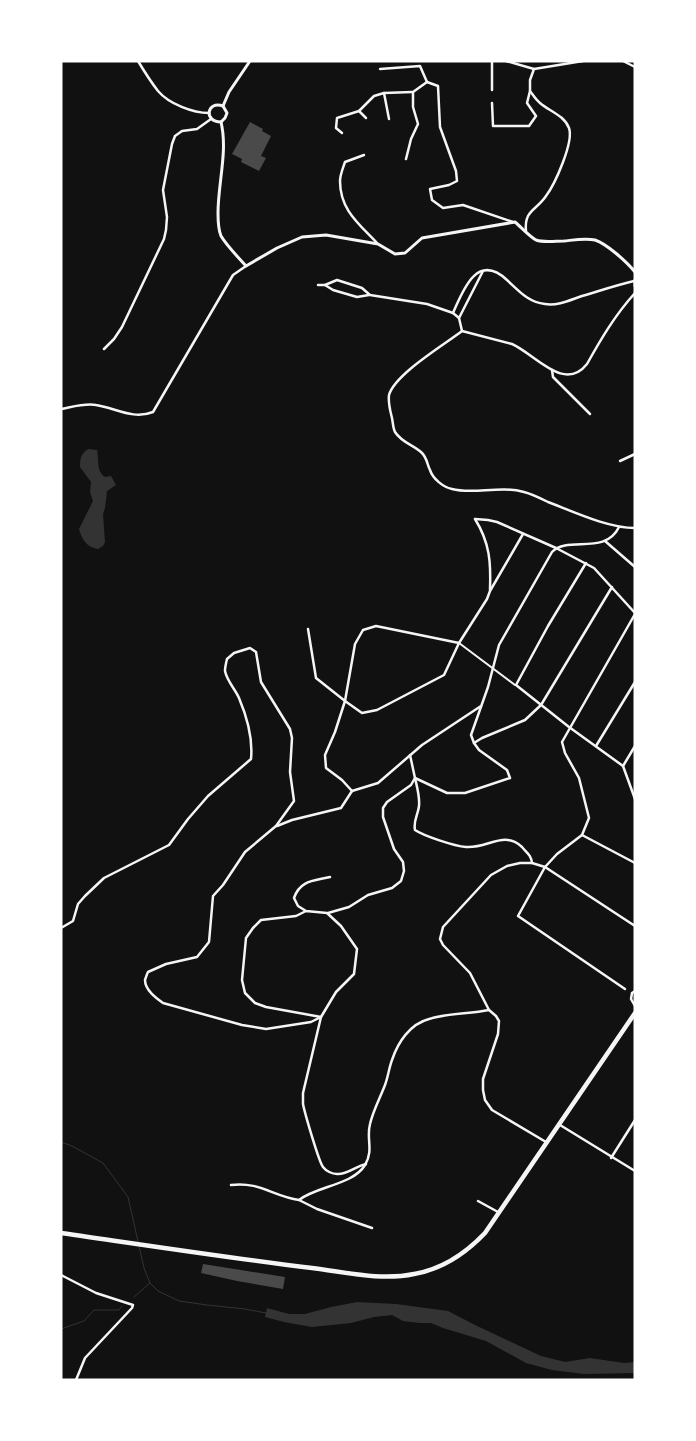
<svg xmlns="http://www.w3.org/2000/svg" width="696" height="1441" viewBox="0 0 696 1441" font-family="Karla,sans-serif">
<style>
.water{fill:#333}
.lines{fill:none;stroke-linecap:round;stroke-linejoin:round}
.stream{stroke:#333;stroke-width:1}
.building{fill:#4a4a4a}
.pedestrian{stroke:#f5f5f5;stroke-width:2}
.minor{stroke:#f5f5f5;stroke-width:2.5}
.tertiary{stroke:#f5f5f5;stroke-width:3}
.primary{stroke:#f5f5f5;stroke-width:4.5}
</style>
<rect width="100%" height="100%" fill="#111"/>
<g class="water">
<path d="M 89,449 L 97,450 C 99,459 96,471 105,477 L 111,476 L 116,485 L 107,491 L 105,508 L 103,514 L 105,542 L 103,546 L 98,549 C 86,547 82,539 79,529 L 93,501 L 90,492 L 91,482 L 80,467 C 80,459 81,452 89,449 Z"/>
<polygon points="357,1302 396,1304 448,1311 475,1325 541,1356 565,1362 590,1358 624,1363 635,1362 635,1373 584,1374 552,1370 526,1363 486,1341 443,1328 431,1323 420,1323 403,1321 392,1315 374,1317 351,1323 312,1327 284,1322 265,1317 267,1308 289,1314 305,1314 331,1307"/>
</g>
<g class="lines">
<g class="stream">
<polyline points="61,1142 72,1146 103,1163 128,1197 144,1268 150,1283 158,1291 179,1301 207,1305 245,1309 266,1313"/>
<polyline points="134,1297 150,1283"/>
<polyline points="61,1329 84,1321 94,1310 119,1310 122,1306"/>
</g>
</g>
<g class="building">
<polygon points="250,122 263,129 262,131 271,136 261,156 266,158 259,171 241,162 242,159 232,154"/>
<polygon points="203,1264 285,1277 283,1289 237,1281 201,1273"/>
</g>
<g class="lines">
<polyline class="pedestrian" points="459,643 515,685"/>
<g class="minor">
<path d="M 138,61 C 144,71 151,82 158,91 C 169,104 193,113 209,113"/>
<polyline points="506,61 534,69"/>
<polyline points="623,61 635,67"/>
<polyline points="380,69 420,66 427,82"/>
<polyline points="492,90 492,61"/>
<polyline points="384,93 389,119"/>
<polyline points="492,103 493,126 529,126 536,116 527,103 530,91 530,80 534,69 583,61"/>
<polyline points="359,111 366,118"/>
<polyline points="342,133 336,128 337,118 359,111 374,96 384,93 412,92"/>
<path d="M 364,155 L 345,162 C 343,168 340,175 340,181 C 340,210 359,224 377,243"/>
<polyline points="406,159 411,139 418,124 413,107 413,92 427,82 438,86 440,127 456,171 457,181 449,185 430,189 432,200 443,208 463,205 513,222"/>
<path d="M 526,231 C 524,210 536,211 546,196 C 555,184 574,142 569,128 C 564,115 549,111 540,103 C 536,100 533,95 530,91"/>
<path d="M 318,285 L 325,285 L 337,280 L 362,288 L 370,295 L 427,304 L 453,313 C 463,290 477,252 507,280 C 519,291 528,302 545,304 C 558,306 570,300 582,296 C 599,291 617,285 634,281"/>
<polyline points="325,285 333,290 357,297 369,295"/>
<path d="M 453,313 L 459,318 L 462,331 L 512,344 C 535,354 564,393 587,364 C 601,339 615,315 635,293"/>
<polyline points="459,318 483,271"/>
<path d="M 462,331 C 444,345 395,374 389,395 C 388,403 390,410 392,418 C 393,423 393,428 395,432 C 402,443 414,445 422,453 C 427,458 427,464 430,470 C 433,479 443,487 452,489 C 474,495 499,485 524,492 C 532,494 540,498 548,502 C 574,512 608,528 635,528"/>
<polyline points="104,349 114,339 122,327 164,239 166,230 167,217 163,190 172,144 175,136 182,131 197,129 211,119"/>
<polyline points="552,370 553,377 590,414"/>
<path d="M 61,409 C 72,407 85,403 96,405 C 116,408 133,420 153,412 L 233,275 L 246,266"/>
<polyline points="620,461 635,454"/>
<polyline points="475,519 488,520 497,522 556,548 594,568 635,613"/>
<path d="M 475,519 C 490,543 491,563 490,590"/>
<polyline points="605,541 635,567"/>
<polyline points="586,563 548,626 516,685 569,727 623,766 635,799"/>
<polyline points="635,614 562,742 565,753 579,778 589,818 582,835 635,863"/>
<polyline points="308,629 316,678 345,701 362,713 377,710 444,675 459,643 487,599 490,591 523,534"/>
<polyline points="474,743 482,738 525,720 541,705 612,587"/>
<polyline points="596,746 635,682"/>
<path d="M 410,755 L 415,778 L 447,793 L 465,793 L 510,778 L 507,770 L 479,750 L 474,743 L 471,735 L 488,687 L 499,645 L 552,552 C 568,535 605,556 619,527"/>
<polyline points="623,766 635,746"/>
<path d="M 415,778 C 417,787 420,797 419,806 C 418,815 413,821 415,830 C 424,836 454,846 466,847 C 487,849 504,830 522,847 C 527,853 531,855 532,863"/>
<polyline points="352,791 342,780 326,768 325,755 335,732 345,701 355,644 363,630 376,626 459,643"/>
<polyline points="352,791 378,783 422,745 481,706"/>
<polyline points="277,826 292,820 341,808 352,791"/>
<polyline points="582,835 557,854 545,867 518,916 625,989"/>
<path d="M 306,911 L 296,916 L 261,920 L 253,928 L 246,938 L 242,980 L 245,993 L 255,1003 L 266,1007 L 321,1017 L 336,992 L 354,974 L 357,949 L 341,926 L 327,913 L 306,911 L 298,906 L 294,898 C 300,880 314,881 330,877"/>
<polyline points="328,913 349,907 368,895 392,888 401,881 404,871 403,862 394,849 383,817 383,808 387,802 411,785 415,778"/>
<path d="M 61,928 L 73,921 L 78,904 L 85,896 L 104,878 L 169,845 L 188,819 L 208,796 L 251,759 C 253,739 247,717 239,698 C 235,689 227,681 225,671 C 225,667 226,663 227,659 L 234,653 L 250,648 L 256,652 L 261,682 L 290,729 L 292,738 L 290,772 L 294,801 L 276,826 L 245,852 L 223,885 L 213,896 L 209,942 L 197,957 L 166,964 L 148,972 C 147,974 146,977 145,980 C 145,990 156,998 163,1003 L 242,1025 L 266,1029 L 311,1022 L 321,1017 L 303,1093 C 303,1097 303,1101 303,1104 C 305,1114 319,1162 323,1167 C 326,1171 332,1174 337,1174 C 347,1175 356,1166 366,1164"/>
<polyline points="635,991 632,993 631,999 635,1006"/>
<polyline points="560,1125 635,1171"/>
<polyline points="546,1142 492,1110 485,1100 483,1090 483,1079 498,1034 499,1021 496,1016 489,1010 470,973 443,945 440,939 443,927 491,875 507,866 520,863 532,863 545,867 635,926"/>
<polyline points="611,1158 635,1120"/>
<path d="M 231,1185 C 259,1181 274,1197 299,1200 C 317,1186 353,1185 365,1165 C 374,1150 366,1139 370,1124 C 373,1111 380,1098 385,1085 C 388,1077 389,1068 392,1060 C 398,1042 410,1024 429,1019 C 448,1013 469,1014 489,1010"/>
<polyline points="299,1200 317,1209 372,1228"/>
<polyline points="478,1201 498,1212"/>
<polyline points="61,1275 96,1293 133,1305 132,1308 85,1358 76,1380"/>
</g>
<g class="tertiary">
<polyline points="223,106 229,92 250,61"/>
<path d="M 221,122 C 228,151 218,183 218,213 C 218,221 218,229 221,236 C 227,246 238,257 246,266 L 277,248 L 302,237 L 326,235 L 378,244 L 395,254 L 405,253 L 422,238 L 515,222 C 521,227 530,237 536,240 C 544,243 555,241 564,241 C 574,240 585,238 595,240 C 607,244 627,262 635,272"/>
<path d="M 221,122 C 203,122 207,100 223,106"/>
<polyline points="221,122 225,118 227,113 223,106"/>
<polyline points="635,280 635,286"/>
</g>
<path class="primary" d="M 61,1233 C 145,1245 229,1258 312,1268 C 345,1272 381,1281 414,1274 C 443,1269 465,1254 485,1233 L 635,1013"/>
</g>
<rect width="696" height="1441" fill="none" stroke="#ffffff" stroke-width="125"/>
</svg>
